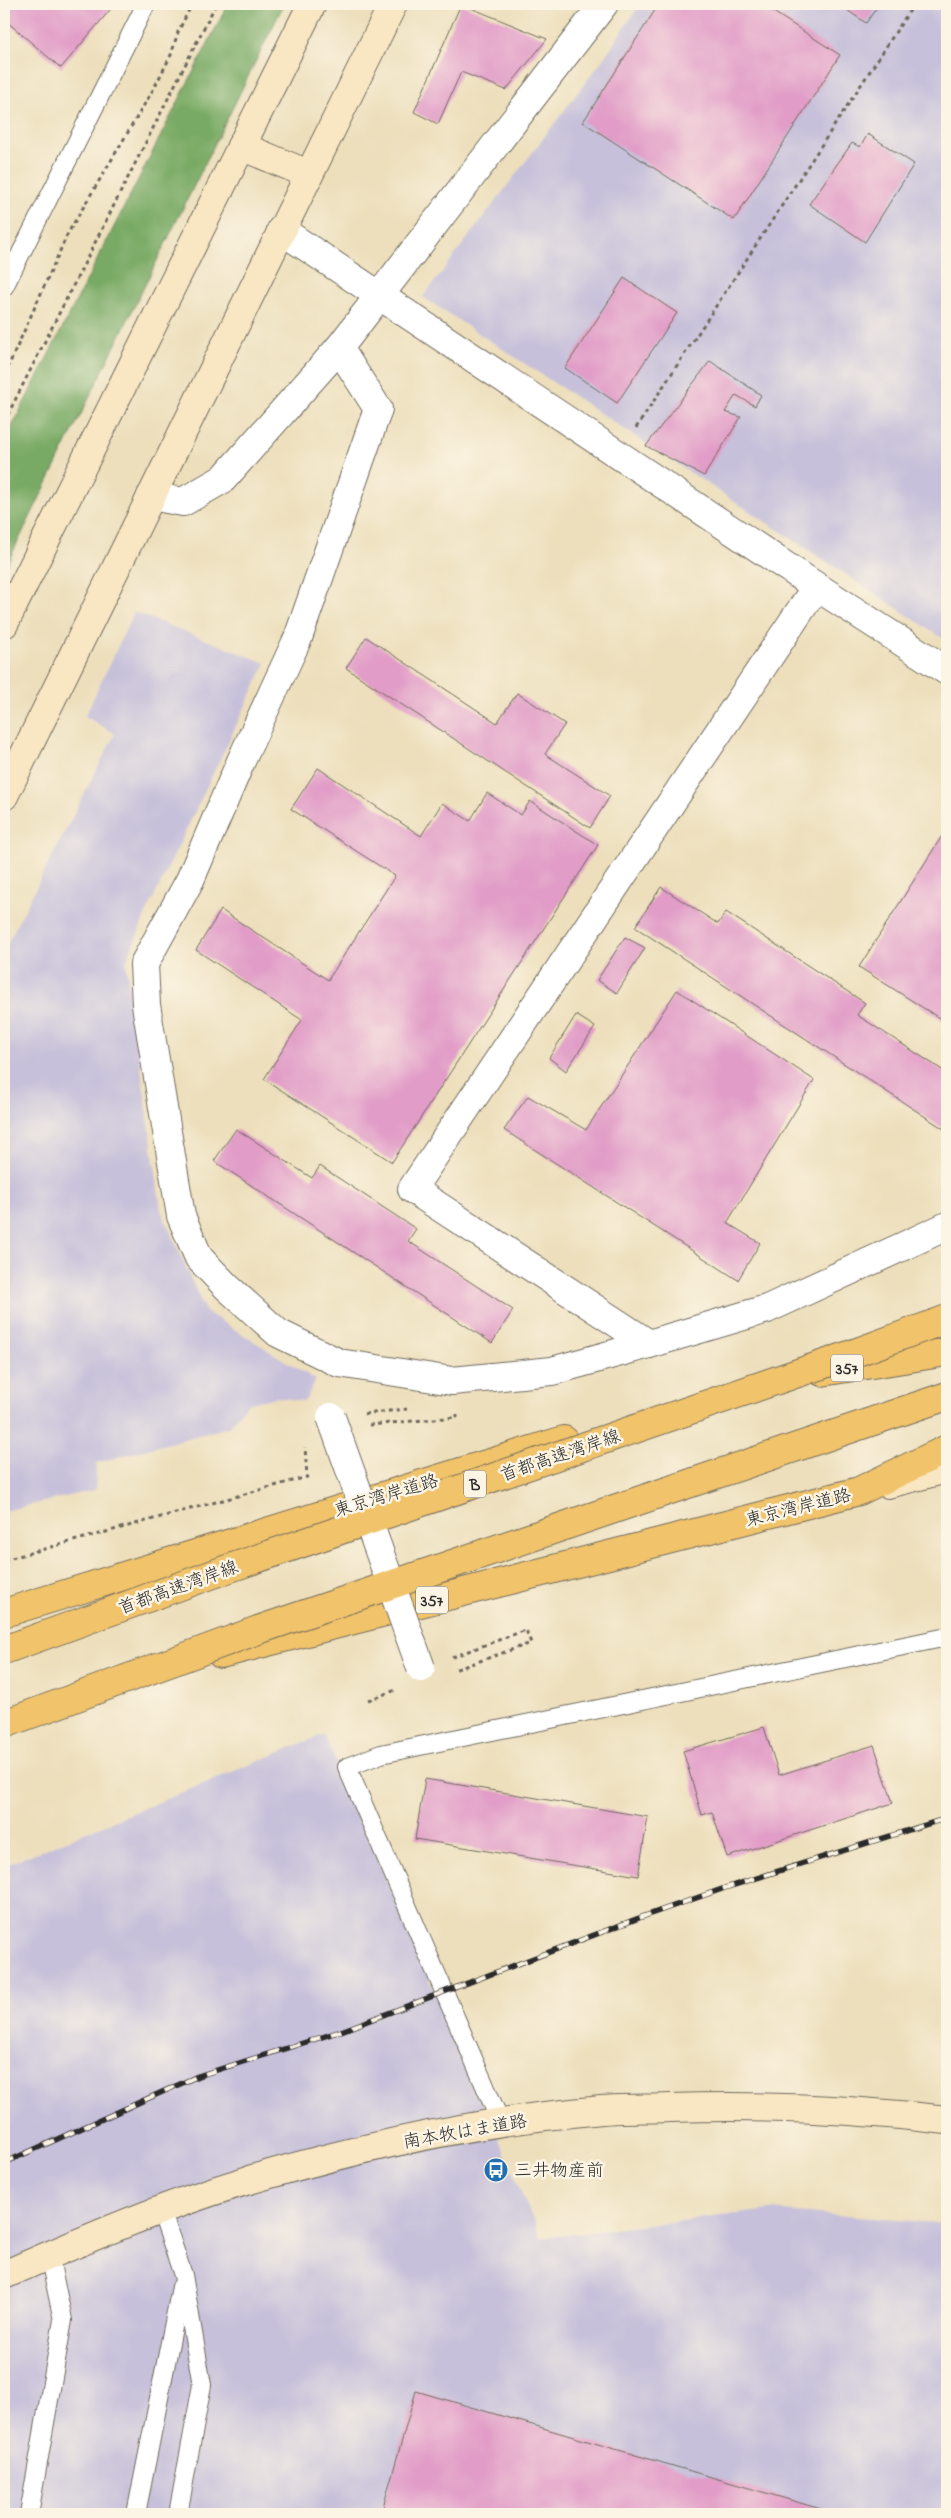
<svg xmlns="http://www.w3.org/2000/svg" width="951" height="2518" viewBox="0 0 951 2518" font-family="'Indie Flower','Klee One',sans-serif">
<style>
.industrial{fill:#c6c0da}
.forest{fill:#79aa65;stroke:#526a48}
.building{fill:#e19cc7}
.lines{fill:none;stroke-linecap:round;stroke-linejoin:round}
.lane-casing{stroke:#6f6a5e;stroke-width:20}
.street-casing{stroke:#6f6a5e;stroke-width:30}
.secondary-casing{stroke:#6f6a5e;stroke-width:30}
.highway-casing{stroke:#6f6a5e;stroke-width:30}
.path{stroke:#6f6a5e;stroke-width:3;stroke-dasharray:4 4;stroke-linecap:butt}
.lane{stroke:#fff;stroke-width:18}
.street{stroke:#fff;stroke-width:28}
.secondary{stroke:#f9e7c3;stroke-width:28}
.highway{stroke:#f1c36a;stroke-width:28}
.rail-casing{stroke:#2b2b2b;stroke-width:5.5}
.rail{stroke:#fcf5e5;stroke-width:4;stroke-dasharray:11;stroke-linecap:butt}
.street-bridge-casing{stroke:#6f6a5e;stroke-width:30;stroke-linecap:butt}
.highway-bridge-casing{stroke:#6f6a5e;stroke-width:30;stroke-linecap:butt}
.street-bridge{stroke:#fff;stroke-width:28}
.highway-bridge{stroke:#f1c36a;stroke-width:28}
.labels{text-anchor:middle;stroke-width:5;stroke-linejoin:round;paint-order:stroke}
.shield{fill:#fcf5e5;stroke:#6a6863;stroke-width:1}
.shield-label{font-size:16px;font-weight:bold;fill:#2b2b2b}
.street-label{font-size:18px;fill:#2b2b2b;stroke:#fcf5e5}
.poi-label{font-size:18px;fill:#2b2b2b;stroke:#fcf5e5;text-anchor:start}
</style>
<rect width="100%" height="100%" fill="#fcf5e5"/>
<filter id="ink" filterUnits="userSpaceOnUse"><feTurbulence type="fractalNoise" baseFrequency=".02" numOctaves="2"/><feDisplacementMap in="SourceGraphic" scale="10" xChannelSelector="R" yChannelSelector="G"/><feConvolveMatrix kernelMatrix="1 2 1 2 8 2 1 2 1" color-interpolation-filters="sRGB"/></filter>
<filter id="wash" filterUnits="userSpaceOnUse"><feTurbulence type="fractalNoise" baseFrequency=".0096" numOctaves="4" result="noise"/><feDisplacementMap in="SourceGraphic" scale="20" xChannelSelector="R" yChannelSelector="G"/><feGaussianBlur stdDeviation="1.12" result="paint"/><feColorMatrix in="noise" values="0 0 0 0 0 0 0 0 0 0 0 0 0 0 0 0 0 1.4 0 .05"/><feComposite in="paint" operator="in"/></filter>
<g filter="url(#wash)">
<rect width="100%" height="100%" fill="#eddfbc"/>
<g class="industrial">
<polygon points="640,4 947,4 947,641 423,297 604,58"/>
<polygon points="134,612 266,663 146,914 126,962 161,1210 205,1311 316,1380 305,1401 276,1397 247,1404 229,1427 96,1463 95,1490 4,1511 4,950 115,734 85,716"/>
<polygon points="324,1734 541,2238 770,2210 947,2224 947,2514 4,2514 4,1866"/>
</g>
<polygon class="forest" points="228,4 284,4 4,570 4,442"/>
<g id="blocks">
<g class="building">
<polygon points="4,4 115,4 61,68 6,21 4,23"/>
<polygon points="461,4 547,39 506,90 461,72 438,124 414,112"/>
<polygon points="659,4 761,4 840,55 734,220 583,122"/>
<polygon points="838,4 879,4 866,23"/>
<polygon points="868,134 914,164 865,242 809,204 852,143 860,147"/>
<polygon points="624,278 677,313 617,403 565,368"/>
<polygon points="710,361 761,395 755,406 736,395 725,412 741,417 704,476 646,446"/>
<polygon points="366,637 497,723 517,693 565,724 545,754 610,796 590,828 346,668"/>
<polygon points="318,768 421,836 442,803 470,821 487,793 521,815 530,801 598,845 392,1162 264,1079 302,1020 196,950 221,910 328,980 395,876 291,809"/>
<polygon points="947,828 947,1023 859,967"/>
<polygon points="661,887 718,924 726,912 865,1003 857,1015 947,1073 947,1131 635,927"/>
<polygon points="625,937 645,948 617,993 597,980"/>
<polygon points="677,990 814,1080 727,1223 760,1243 738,1280 504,1130 528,1096 586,1130"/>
<polygon points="576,1015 595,1027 566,1071 549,1058"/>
<polygon points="236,1129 312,1178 320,1166 416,1229 408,1241 513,1310 492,1343 214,1161"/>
<polygon points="764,1727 779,1775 874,1745 893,1803 727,1857 712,1812 702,1815 683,1751"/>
<polygon points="425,1779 648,1817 638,1876 415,1839"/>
<polygon points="505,2167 506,2174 488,2177 487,2169"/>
<polygon points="416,2391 838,2514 381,2514"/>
</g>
</g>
</g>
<g filter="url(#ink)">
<use href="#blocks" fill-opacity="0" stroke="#6f6a5e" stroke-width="1"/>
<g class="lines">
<defs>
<g id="lane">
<polyline points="4,287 146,4"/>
<polyline points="501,2123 347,1767 381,1754 947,1637"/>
<polyline points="161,2210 183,2275 202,2385 178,2514"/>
<polyline points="29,2514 63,2320 49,2255"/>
<polyline points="136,2514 181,2287"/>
</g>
<g id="street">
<polyline points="281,230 808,581 947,671"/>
<polyline points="339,348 378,409 298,638 241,761 190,880 144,964 146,1005 181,1216 199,1258 227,1287 278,1333 339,1363 452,1381 552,1371 649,1344"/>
<polyline points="151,496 183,502 223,479 339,348 604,4"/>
<polyline points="816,587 412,1189 649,1344 767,1309 947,1226"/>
</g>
<g id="secondary">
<polyline points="241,146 308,174"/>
<polyline points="4,624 312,4"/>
<polyline points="4,796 393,4"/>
<polyline points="888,1484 947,1469"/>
<path d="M 4,2275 C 88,2238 174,2201 263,2176 C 370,2145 481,2121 592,2111 C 618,2108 644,2109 670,2108 C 763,2105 855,2109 947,2120"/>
</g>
<g id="highway">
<polyline points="822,1372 947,1352"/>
<polyline points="4,1613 564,1440"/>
<polyline points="221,1654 859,1491 947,1449"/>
</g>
</defs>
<use href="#lane" class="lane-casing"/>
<use href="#street" class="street-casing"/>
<use href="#secondary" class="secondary-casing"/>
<use href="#highway" class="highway-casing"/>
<g class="path">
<polyline points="4,376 68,233 153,90 171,55 178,32 192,4"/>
<polyline points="4,422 216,4"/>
<polyline points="636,428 914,4"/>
<polyline points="364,1414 407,1409"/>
<polyline points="369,1425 457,1417 457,1414"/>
<polyline points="4,1560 307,1477 305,1447"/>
<polyline points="452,1657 526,1630 531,1643 454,1670"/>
<polyline points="368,1700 396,1690"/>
</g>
<use href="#lane" class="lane"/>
<use href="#street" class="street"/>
<use href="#secondary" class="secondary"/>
<use href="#highway" class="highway"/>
<defs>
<polyline id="rail" points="4,2163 198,2076 341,2031 639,1918 725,1888 947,1818"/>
</defs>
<use href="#rail" class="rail-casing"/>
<use href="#rail" class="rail"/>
<defs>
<polyline id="street-bridge" points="331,1417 421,1668"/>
<g id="highway-bridge">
<polyline points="4,1650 230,1568 830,1362 947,1319"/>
<polyline points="4,1724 258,1630 947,1396"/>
</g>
</defs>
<use href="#street-bridge" class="street-bridge-casing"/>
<use href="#highway-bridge" class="highway-bridge-casing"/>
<use href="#street-bridge" class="street-bridge"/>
<use href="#highway-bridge" class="highway-bridge"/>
</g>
</g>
<defs>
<symbol id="bus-disc" viewBox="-11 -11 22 22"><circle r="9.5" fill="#1f6fb2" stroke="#fcf5e5"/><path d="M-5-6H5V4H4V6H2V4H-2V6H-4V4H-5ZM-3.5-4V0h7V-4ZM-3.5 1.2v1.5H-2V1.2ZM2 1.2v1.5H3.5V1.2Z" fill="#fff"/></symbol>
</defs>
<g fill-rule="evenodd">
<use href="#bus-disc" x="482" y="2156" width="28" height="28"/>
</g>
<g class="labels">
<g class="shield">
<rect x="831" y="1354.5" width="32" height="27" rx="4"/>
<rect x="464" y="1470.5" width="22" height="27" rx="4"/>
<rect x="416" y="1586.5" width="32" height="27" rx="4"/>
</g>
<g class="shield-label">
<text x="847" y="1374">357</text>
<text x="475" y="1490">B</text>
<text x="432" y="1606">357</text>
</g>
<g class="street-label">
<text transform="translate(560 1455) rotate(-19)" y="6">首都高速湾岸線</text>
<text transform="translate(386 1495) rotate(-17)" y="6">東京湾岸道路</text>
<text transform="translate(798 1507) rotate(-14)" y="6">東京湾岸道路</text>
<text transform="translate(178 1587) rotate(-20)" y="6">首都高速湾岸線</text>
<text transform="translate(465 2131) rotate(-10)" y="6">南本牧はま道路</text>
</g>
<g class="poi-label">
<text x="514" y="2176">三井物産前</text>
</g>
</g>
<rect width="951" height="2518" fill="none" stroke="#fcf5e5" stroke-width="20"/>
</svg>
